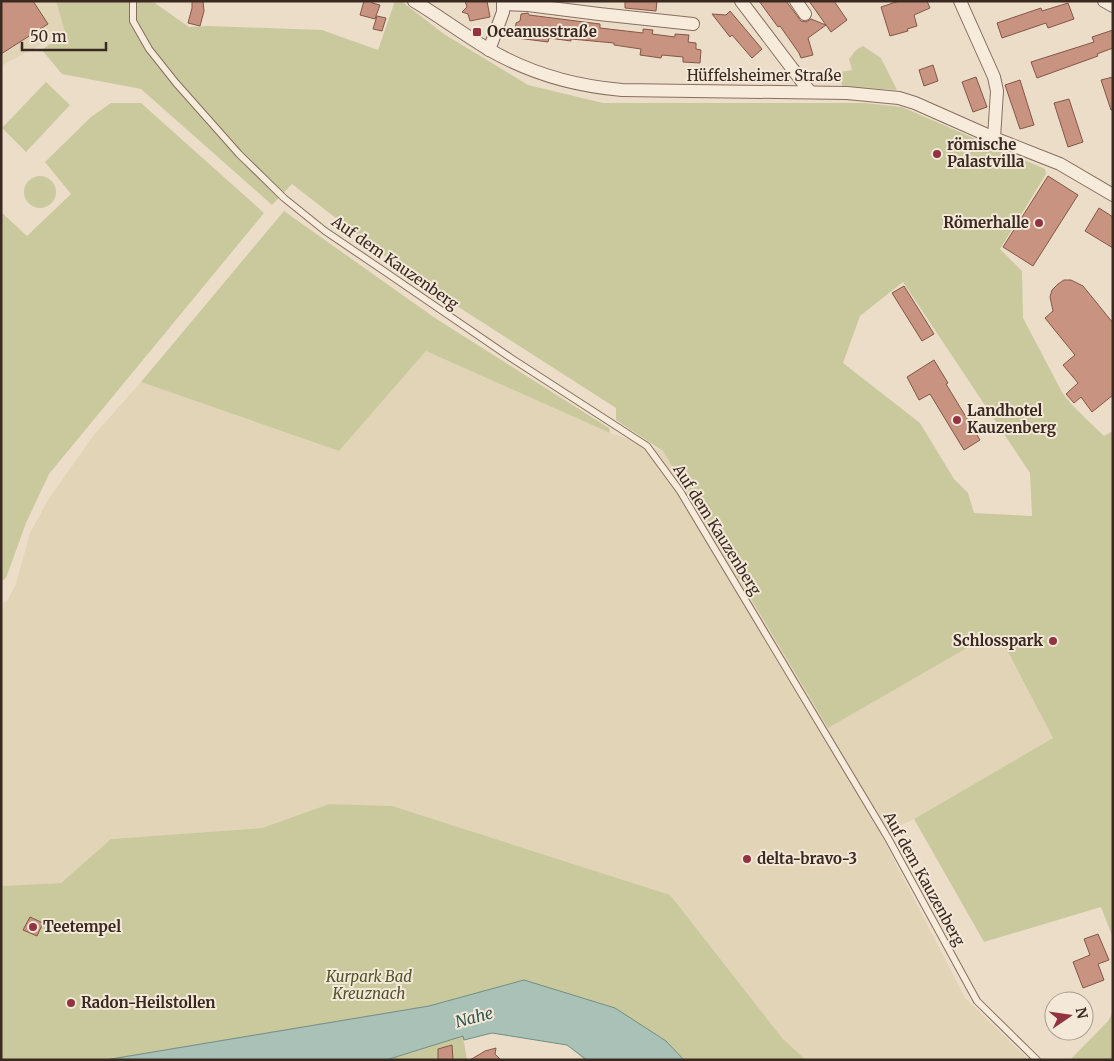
<svg xmlns="http://www.w3.org/2000/svg" width="1114" height="1061" viewBox="0 0 1114 1061" font-family="Merriweather,serif">
<style>
.farmland{fill:#e1d4b7}
.green{fill:#cac99d;fill-rule:evenodd}
.water{fill:#a9c1b6;stroke:#708f83}
.building{fill:#c89481;stroke:#855646}
.lines{fill:none;stroke-linecap:round;stroke-linejoin:round}
.lane-casing{stroke:#886e5f;stroke-width:8}
.street-casing{stroke:#886e5f;stroke-width:14}
.lane{stroke:#f7ebdc;stroke-width:6}
.street{stroke:#f7ebdc;stroke-width:12}
.poi-dot{fill:#933241;stroke:#f4e8d8;stroke-width:2}
.labels{text-anchor:middle;stroke-width:4;stroke-linejoin:round;paint-order:stroke}
.poi-label{font-size:15px;font-weight:bold;fill:#392921;stroke:#f4e8d8;text-anchor:start}
.street-label{font-size:15px;fill:#392921;stroke:#f4e8d8}
.park-label{font-size:15px;font-style:italic;fill:#4f5429;stroke:#f4e8d8}
.water-label{font-size:16px;font-style:italic;fill:#315850;stroke:#f4e8d8}
</style>
<rect width="100%" height="100%" fill="#ecddc9"/>
<g class="farmland">
<polygon points="1,1 56,1 65,32 1,66"/>
<polygon points="426,351 610,433 663,451 828,728 978,632 1007,650 1053,738 914,819 881,835 965,998 1029,1060 806,1060 782,1038 329,804 262,828 111,839 61,883 1,886 1,603 7,601 16,584 30,533 48,500 93,436 141,382 339,451"/>
</g>
<g class="green">
<path d="M 56,1 L 152,1 L 189,27 L 208,26 L 322,30 L 378,50 L 395,1 L 401,1 L 444,34 L 528,85 L 603,103 L 865,103 L 902,107 L 1045,169 L 1046,174 L 1000,249 L 1022,271 L 1023,318 L 1063,394 L 1074,407 L 1104,436 L 1113,431 L 1113,938 L 1101,907 L 984,942 L 914,819 L 1053,738 L 1007,650 L 978,632 L 965,649 L 828,728 L 663,451 L 616,420 L 616,408 L 413,278 L 292,184 L 272,205 L 141,89 L 62,74 L 42,50 L 65,32 ZM 903,282 L 1030,473 L 1032,516 L 974,513 L 968,493 L 954,479 L 920,423 L 843,363 L 860,316 Z"/>
<polygon points="863,46 881,58 897,90 842,86 840,72 852,70 849,59 856,50"/>
<polygon points="46,82 70,105 26,152 2,128"/>
<polygon points="111,103 141,103 264,213 49,474 26,523 6,578 1,582 1,212 27,236 71,194 45,162 91,117"/>
<circle cx="40" cy="192" r="16"/>
<polygon points="284,211 435,318 609,428 610,433 426,351 339,451 141,382"/>
<polygon points="329,804 392,806 670,895 782,1038 806,1060 584,1060 567,1044 500,1030 463,1036 467,1060 386,1060 433,1045 382,1060 1,1060 1,886 61,883 111,839 262,828"/>
<polygon points="1113,1012 1113,1060 1070,1060 1108,1021"/>
</g>
<polygon class="water" points="524,980 615,1008 666,1041 684,1060 587,1060 567,1045 492,1033 464,1040 463,1036 386,1060 105,1060 429,1006"/>
<g class="building">
<polygon points="1,1 33,1 48,24 1,54"/>
<polygon points="192,1 203,1 204,11 200,26 188,23 192,8"/>
<polygon points="364,1 373,1 372,3 380,5 375,19 360,15"/>
<polygon points="465,1 487,1 490,17 470,21 468,14 462,12 467,7"/>
<polygon points="625,1 657,1 656,11 625,8"/>
<polygon points="759,1 786,1 801,21 806,22 811,19 826,25 809,1 834,1 847,20 831,32 826,25 808,38 813,55 801,58 799,53 780,26 778,27"/>
<polygon points="899,1 927,1 930,8 914,15 917,26 907,29 908,31 890,36 881,7"/>
<polygon points="1068,3 1074,19 1048,28 1046,23 1002,38 997,23 1041,8 1042,11"/>
<polygon points="730,11 762,49 752,58 732,35 730,37 712,14 726,15"/>
<polygon points="528,13 529,15 600,24 600,28 643,33 643,29 653,30 652,34 675,37 675,34 689,35 688,42 696,43 696,49 701,50 700,63 683,62 683,57 662,55 661,58 640,55 641,49 614,45 614,43 571,39 571,41 549,38 548,42 517,38 518,35 515,31 516,23 520,21 521,14"/>
<polygon points="377,16 386,18 382,31 373,29"/>
<polygon points="1113,30 1113,48 1097,54 1098,56 1037,78 1031,62 1094,42 1092,37"/>
<polygon points="933,65 938,81 924,86 919,70"/>
<polygon points="976,77 987,107 973,112 962,82"/>
<polygon points="1113,77 1113,110 1111,110 1101,80"/>
<polygon points="1020,80 1034,125 1020,129 1005,85"/>
<polygon points="1069,99 1083,142 1068,147 1054,103"/>
<polygon points="1048,176 1078,195 1033,266 1003,247"/>
<polygon points="1099,208 1113,217 1113,248 1085,231"/>
<polygon points="1064,280 1071,280 1083,286 1113,323 1113,395 1092,412 1081,397 1074,403 1066,394 1078,383 1063,365 1075,355 1045,318 1053,311 1050,297 1052,290 1058,284"/>
<polygon points="904,286 934,334 922,341 892,293"/>
<polygon points="934,360 948,383 946,384 980,440 964,450 930,394 919,400 907,377"/>
<polygon points="30,917 43,923 37,936 23,930"/>
<polygon points="1098,934 1109,960 1098,964 1104,980 1083,988 1073,962 1090,955 1084,939"/>
<polygon points="452,1045 453,1060 438,1060 438,1049"/>
<polygon points="496,1048 495,1054 501,1060 470,1060 485,1051"/>
</g>
<g class="lines">
<defs>
<polyline id="lane" points="133,1 133,21 149,49 176,83 239,154 284,198 325,231 384,271 511,358 647,446 680,491 888,838 977,1001 1037,1060"/>
<g id="street">
<path d="M 414,1 C 439,16 463,34 488,49 C 529,73 575,86 622,90 L 847,93 L 899,98 L 915,103 L 994,138 L 1060,164 L 1113,195"/>
<polyline points="741,1 810,92"/>
<polyline points="796,1 805,14"/>
<polyline points="960,1 994,77 997,91 994,138"/>
<polyline points="1104,1 1113,6"/>
<polyline points="504,4 528,5 599,14 693,24"/>
<polyline points="489,50 503,12 503,1"/>
</g>
</defs>
<use href="#lane" class="lane-casing"/>
<use href="#street" class="street-casing"/>
<use href="#lane" class="lane"/>
<use href="#street" class="street"/>
</g>
<g class="poi-dot">
<rect x="472" y="27" width="10" height="10" rx="2.5"/>
<circle cx="937" cy="154" r="5"/>
<circle cx="1039" cy="223" r="5"/>
<circle cx="957" cy="420" r="5"/>
<circle cx="1053" cy="641" r="5"/>
<circle cx="747" cy="859" r="5"/>
<circle cx="33" cy="927" r="5"/>
<circle cx="71" cy="1003" r="5"/>
</g>
<g class="labels">
<g class="poi-label">
<text x="487" y="37">Oceanusstraße</text>
<text x="947" y="150">römische<tspan x="947" dy="17">Palastvilla</tspan></text>
<text x="1029" y="228" text-anchor="end">Römerhalle</text>
<text x="967" y="416">Landhotel<tspan x="967" dy="17">Kauzenberg</tspan></text>
<text x="1043" y="646" text-anchor="end">Schlosspark</text>
<text x="757" y="864">delta-bravo-3</text>
<text x="43" y="932">Teetempel</text>
<text x="81" y="1008">Radon-Heilstollen</text>
</g>
<g class="street-label">
<text x="764" y="81">Hüffelsheimer Straße</text>
<text transform="translate(395 263) rotate(35)" y="5">Auf dem Kauzenberg</text>
<text transform="translate(717 530) rotate(58)" y="5">Auf dem Kauzenberg</text>
<text transform="translate(924 879) rotate(61)" y="5">Auf dem Kauzenberg</text>
</g>
<g class="park-label">
<text x="369" y="982">Kurpark Bad<tspan x="369" dy="17">Kreuznach</tspan></text>
</g>
<g class="water-label">
<text transform="translate(474 1017) rotate(-15)" y="6">Nahe</text>
</g>
</g>
<rect width="1114" height="1061" fill="none" stroke="#392921" stroke-width="5"/>
<g transform="translate(1069 1016) rotate(77)"><circle r="24" fill="#f4e8d8" stroke="#a99c8f"/>
<path d="M0-4L9 19L0 12L-9 19Z" fill="#933241"/>
<text y="-8" font-size="14" font-weight="bold" text-anchor="middle" fill="#392921">N</text>
</g>
<path d="M22 42v8h84v-8" fill="none" stroke="#392921" stroke-width="2.5"/>
<text x="30" y="42" font-size="15" fill="#392921" stroke="#f4e8d8" stroke-width="4" paint-order="stroke">50 m</text>
</svg>
